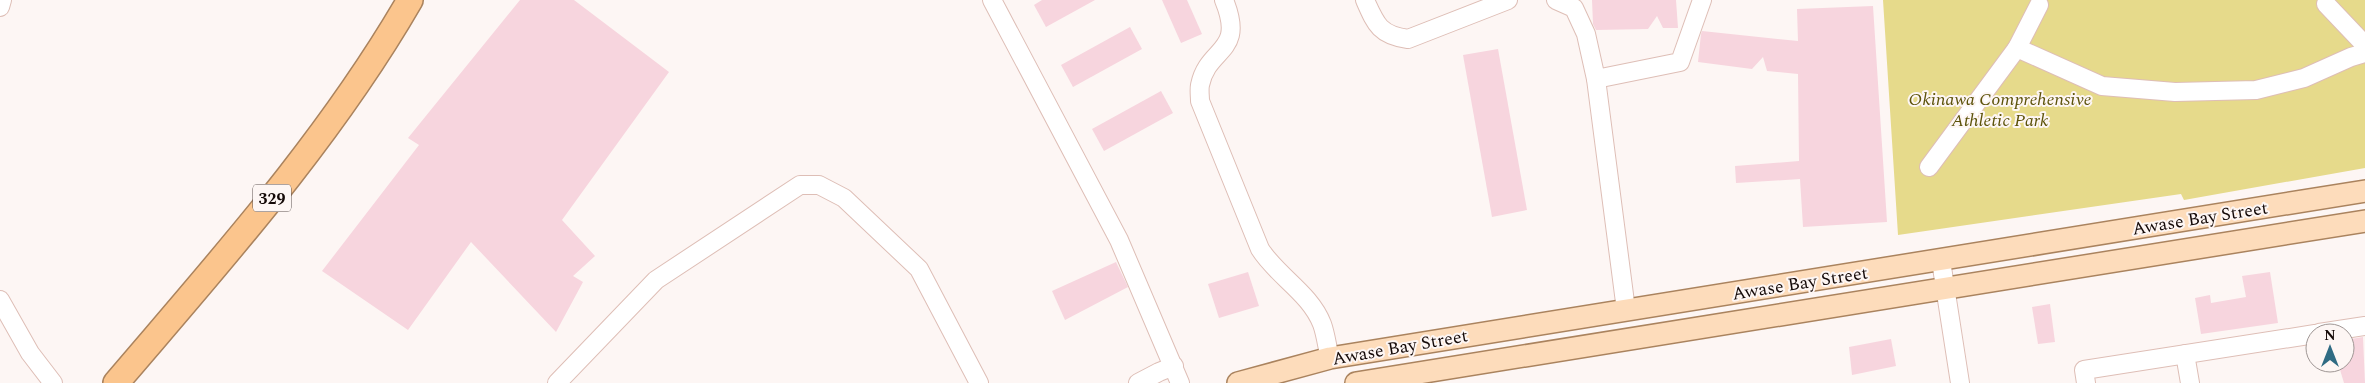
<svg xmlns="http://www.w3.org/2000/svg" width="2365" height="383" viewBox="0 0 2365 383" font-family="Spectral,serif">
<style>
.green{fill:#e6da8b}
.building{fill:#f7d5de}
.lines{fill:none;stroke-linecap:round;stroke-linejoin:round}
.minor-casing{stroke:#debeb6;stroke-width:20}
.major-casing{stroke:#aa835e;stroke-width:24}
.highway-casing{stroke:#aa835e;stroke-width:28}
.minor{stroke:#fff;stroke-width:18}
.major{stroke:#fddcbb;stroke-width:21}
.highway{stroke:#fbc58d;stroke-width:25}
.labels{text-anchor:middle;stroke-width:4;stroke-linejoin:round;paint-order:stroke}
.shield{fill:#fdf6f4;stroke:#5a504e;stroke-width:1}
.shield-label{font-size:16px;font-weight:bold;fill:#140907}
.park-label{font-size:18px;font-style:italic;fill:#5c5209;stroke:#fdf6f4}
.street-label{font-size:18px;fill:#140907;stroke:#fdf6f4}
</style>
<rect width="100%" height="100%" fill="#fdf6f4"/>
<polygon class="green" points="1883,0 2365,0 2365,168 2184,200 2181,194 1898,235"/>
<g class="building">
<polygon points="520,0 574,0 669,72 562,220 595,256 573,276 583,282 556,332 471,242 408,330 322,271 419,145 408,138"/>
<polygon points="1042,0 1095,0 1046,27 1034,5"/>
<polygon points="1162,0 1187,0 1202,34 1181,43"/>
<polygon points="1592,0 1676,0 1678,28 1663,28 1657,16 1648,29 1596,30 1593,24"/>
<polygon points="1873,6 1887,222 1803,227 1800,179 1736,183 1735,166 1799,161 1798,74 1767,71 1763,57 1752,69 1698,62 1701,34 1702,31 1798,41 1797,9"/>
<polygon points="1130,27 1142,49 1073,87 1061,65"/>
<polygon points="1498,49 1527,210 1492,217 1463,55"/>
<polygon points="1161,91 1173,113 1104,151 1092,129"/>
<polygon points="1116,262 1128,287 1065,320 1052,291"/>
<polygon points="1248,272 1259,306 1219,318 1208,284"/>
<polygon points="2270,272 2278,323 2201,334 2195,298 2210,295 2211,303 2246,297 2242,276"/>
<polygon points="2050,304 2055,342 2038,344 2032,307"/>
<polygon points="2363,337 2365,383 2344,383 2338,363 2345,363 2345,340"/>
<polygon points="1891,339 1896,366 1852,375 1849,347"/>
</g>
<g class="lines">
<defs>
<g id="minor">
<polyline points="992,0 1119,240 1180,383"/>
<path d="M 1224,0 C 1246,54 1208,46 1200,85 C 1199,90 1200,96 1200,101 L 1260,249 C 1277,276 1310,293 1322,324 C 1326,335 1327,347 1330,358"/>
<path d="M 1365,0 C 1376,25 1380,35 1408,39 L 1508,0"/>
<polyline points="1556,0 1574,8 1586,34 1596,79 1626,310"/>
<polyline points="2326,4 2365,45"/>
<polyline points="0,7 2,0"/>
<polyline points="2017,48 2102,86 2175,92 2256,90 2304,78 2351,57 2365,53"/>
<polyline points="1596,79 1680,62 1702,0"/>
<polyline points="1929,167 2017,48 2039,5"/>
<polyline points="1941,261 1960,383"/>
<polyline points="0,300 30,353 53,383"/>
<polyline points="2319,333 2365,326"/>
<polyline points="2185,354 2190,383"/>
<polyline points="557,383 656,280 800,185 819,185 844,198 919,269 979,383"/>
<polyline points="1138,383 1159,372 1174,366"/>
<polyline points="2086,383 2084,370 2315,334"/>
</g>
<g id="major">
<polyline points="1238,383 1330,358 2365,191"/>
<polyline points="1356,383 2365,221"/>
</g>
<path id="highway" d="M 116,383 C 220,261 329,140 410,0"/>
</defs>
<use href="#minor" class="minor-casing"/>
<use href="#major" class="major-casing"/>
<use href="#highway" class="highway-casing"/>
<use href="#minor" class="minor"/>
<use href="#major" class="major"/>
<use href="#highway" class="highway"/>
</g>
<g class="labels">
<rect class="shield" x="253" y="184.5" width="38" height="27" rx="4"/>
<g class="shield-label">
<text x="272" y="204">329</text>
</g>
<g class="park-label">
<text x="2000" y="105">Okinawa Comprehensive<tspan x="2000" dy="21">Athletic Park</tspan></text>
</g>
<g class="street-label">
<text transform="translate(2200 218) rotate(-9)" y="6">Awase Bay Street</text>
<text transform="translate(1800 283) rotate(-9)" y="6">Awase Bay Street</text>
<text transform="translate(1400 347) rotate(-10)" y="6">Awase Bay Street</text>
</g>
</g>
<g transform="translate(2330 348)"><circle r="24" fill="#fdf6f4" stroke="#a09795"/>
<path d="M0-4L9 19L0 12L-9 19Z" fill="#2f6b83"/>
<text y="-8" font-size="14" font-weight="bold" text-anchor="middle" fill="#140907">N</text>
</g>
</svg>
